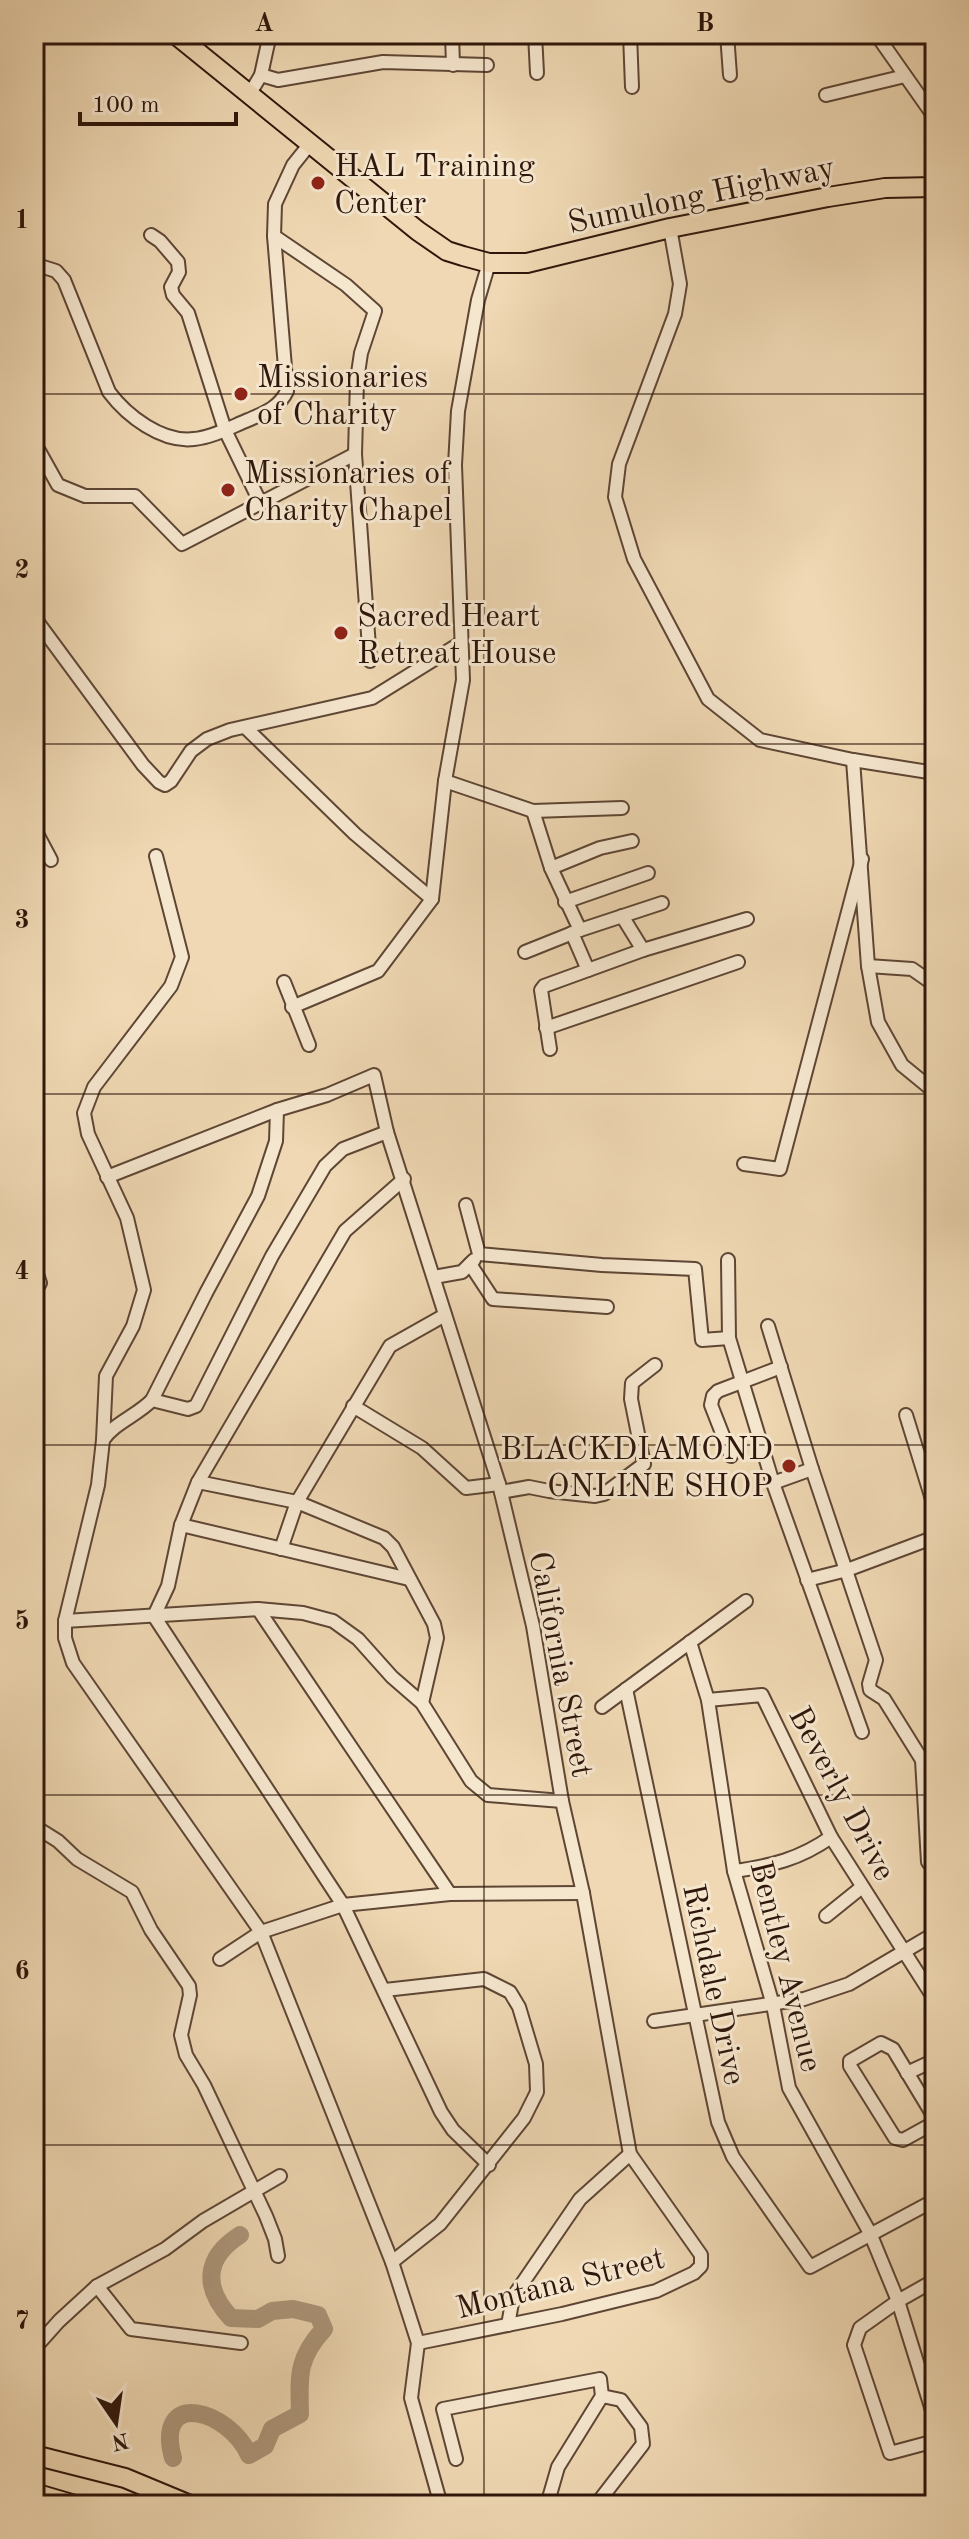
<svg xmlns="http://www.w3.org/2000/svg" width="969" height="2539" viewBox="0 0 969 2539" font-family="'Old Standard TT',serif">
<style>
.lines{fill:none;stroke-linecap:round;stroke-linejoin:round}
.river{stroke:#ad967a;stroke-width:18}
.minor-casing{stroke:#5e4635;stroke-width:16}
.primary-casing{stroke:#2e160b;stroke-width:22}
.minor{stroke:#f5e6ce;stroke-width:12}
.primary{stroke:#efd8b3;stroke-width:18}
.grid{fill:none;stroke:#2e160b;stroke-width:2;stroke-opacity:0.55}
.poi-dot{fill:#8f2418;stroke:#f5e6ce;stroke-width:3}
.labels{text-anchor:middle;stroke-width:6;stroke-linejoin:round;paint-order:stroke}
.poi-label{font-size:32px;fill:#2e160b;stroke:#f5e6ce;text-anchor:start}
.street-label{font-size:32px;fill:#2e160b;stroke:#f5e6ce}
.neatline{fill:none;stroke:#2e160b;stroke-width:3}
.grid-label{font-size:26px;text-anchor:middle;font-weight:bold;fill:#2e160b}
</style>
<rect width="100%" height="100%" fill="#efd8b3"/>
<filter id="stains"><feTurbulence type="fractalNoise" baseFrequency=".0025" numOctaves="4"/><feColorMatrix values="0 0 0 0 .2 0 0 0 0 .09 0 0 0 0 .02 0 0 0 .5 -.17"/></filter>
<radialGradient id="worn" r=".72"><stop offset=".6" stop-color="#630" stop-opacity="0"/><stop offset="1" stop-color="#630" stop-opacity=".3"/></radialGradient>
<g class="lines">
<path class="river" d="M 173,2458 C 154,2388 229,2410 249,2455 L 265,2446 L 272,2429 L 300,2414 C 299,2376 297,2358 324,2329 L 318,2315 L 293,2309 L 272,2311 L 258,2319 L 231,2318 C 203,2288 204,2258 240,2235"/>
<defs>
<g id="minor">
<polyline points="452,34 453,65"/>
<polyline points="535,34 537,73"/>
<polyline points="630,34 632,87"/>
<polyline points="727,34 730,75"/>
<polyline points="876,34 935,118"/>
<polyline points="261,75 278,80 383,62 487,65"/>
<polyline points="249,95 261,75 270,34"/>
<polyline points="826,95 905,76"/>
<polyline points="670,228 680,284 675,314 619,464 615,497 634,559 708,699 760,740 853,760 935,773"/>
<polyline points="151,235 160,241 178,262 179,272 171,287 173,295 188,313 225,430 261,504"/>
<polyline points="274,236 346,285 375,311 361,353 357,380 355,454 370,661"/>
<path d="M 34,264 L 56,271 L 64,280 L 109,392 C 127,416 162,443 194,439 C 213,437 231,427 248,420 C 264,413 279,408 287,391 L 274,236 L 275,204 L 293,165 L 309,145"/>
<polyline points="34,442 58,485 85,496 135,496 182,544 355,454"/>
<polyline points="34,617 143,765 159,782 165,785 171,781 191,751 207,739 230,730 372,698 459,644"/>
<polyline points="245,727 355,834 432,899"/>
<polyline points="853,760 868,966 878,1022 902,1065 935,1092"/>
<polyline points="445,781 533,811 622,808"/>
<polyline points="533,811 551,868 580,930"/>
<polyline points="34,828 51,860"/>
<polyline points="551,868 600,848 632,841"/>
<polyline points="565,902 648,873"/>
<polyline points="622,916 643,950"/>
<polyline points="572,933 588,970"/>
<polyline points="525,952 580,930 662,903"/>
<polyline points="868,966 912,969 935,985"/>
<polyline points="284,982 309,1045"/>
<polyline points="292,1007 378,971 432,899 445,781 463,680 455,465 458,411 478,300 489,263"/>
<polyline points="546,1028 738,962"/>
<polyline points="550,1049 541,990 544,986 643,950 747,919"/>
<path d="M 277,1110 L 276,1141 L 258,1196 L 206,1293 L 152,1400 C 138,1415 114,1423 103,1440 L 98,1485 L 65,1621 L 65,1638 L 73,1663 L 261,1932 L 392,2262 L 418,2343 L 411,2398 L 441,2505"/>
<polyline points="744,1164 780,1169 862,859"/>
<polyline points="107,1177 277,1110 327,1095 374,1075 387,1132 499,1484 533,1626 562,1801 583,1893 630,2154 701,2255 701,2266 694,2273 656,2291 562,2314 418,2343"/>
<polyline points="404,1179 345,1231 198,1482 181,1525 168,1586 154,1616 343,1905 441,2112 453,2130 489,2165"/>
<polyline points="466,1205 479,1254 602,1265 695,1269 702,1340 729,1338"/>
<polyline points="728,1260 729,1338 773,1483"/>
<polyline points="470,1264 493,1299 607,1307"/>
<polyline points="34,1265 40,1283 34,1294"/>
<polyline points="434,1277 462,1272 474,1260"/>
<polyline points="768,1326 812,1469 876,1660 869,1684 870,1690 884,1699 922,1760 928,1862 935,1869"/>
<polyline points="152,1400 188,1409 196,1406 272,1256 325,1166 343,1149 387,1132"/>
<polyline points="353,1406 422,1448 466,1488 499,1484"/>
<polyline points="906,1415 935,1509"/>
<polyline points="34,1433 37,1427"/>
<polyline points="103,1440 106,1376 133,1326 144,1290 127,1218 88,1134 84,1113 94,1087 171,986 182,957 156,856"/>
<polyline points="731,1456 711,1405 713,1396 718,1391 781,1367"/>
<polyline points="812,1469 773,1483 862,1732"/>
<polyline points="198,1482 297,1502 384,1538 393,1547 434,1624 437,1638 422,1703"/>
<polyline points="501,1492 529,1487 549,1491 595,1496 604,1494 644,1464 631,1399 632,1383 655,1365"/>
<polyline points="181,1525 409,1579"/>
<polyline points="281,1549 297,1502 390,1346 445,1315"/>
<polyline points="807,1580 847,1570 935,1537"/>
<polyline points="258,1609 450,1894"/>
<polyline points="65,1621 258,1609 303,1613 333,1621 358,1639 392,1677 422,1703 471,1781 488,1795 562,1801"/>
<polyline points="690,1642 708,1700 734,1871 773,2005 789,2088 870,2233 898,2301 935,2420"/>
<polyline points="626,1689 718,2122 733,2157 810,2267 935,2200"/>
<polyline points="708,1700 762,1695 831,1837 935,2000"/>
<polyline points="602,1707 746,1601"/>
<polyline points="34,1826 58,1841 77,1859 132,1892 151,1930 189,1986 190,1995 181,2035 186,2055 204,2085 266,2216 275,2239 278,2256"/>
<path d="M 734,1871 C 771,1866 800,1859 831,1837"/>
<polyline points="826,1916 862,1887"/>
<polyline points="220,1959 261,1932 343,1905 450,1894 583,1893"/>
<polyline points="385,1990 484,1979 510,1992 519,2007 536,2064 537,2092 524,2118 440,2224 392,2262"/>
<polyline points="654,2021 804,1999 849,1984 927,1938"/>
<polygon points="881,2043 893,2049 934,2117 932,2124 903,2140 895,2138 850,2066 850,2061"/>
<polyline points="907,2073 935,2060"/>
<polyline points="34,2143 37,2142"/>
<polyline points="935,2280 898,2301 860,2328 854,2345 890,2453 935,2441"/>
<polyline points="97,2286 131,2329 241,2343"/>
<polyline points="508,2325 513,2297 580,2199 630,2154"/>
<polyline points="34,2349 59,2321 97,2286 165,2249 203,2221 280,2176"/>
<polyline points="456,2459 443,2409 600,2379 602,2396 558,2467 547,2505"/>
<polyline points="596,2505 643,2444 641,2427 621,2400 602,2396"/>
</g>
<g id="primary">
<polyline points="175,34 418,231 447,251 463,256 489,263 527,263 670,228 828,197 885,188 935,187"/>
<polyline points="34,2455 125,2478 190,2505"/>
<polyline points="34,2493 75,2505"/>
</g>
</defs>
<use href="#minor" class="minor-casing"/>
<use href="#primary" class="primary-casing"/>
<use href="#minor" class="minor"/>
<use href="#primary" class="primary"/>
</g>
<path class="grid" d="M 484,34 L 484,2505M 34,394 L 935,394M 34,744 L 935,744M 34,1094 L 935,1094M 34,1445 L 935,1445M 34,1795 L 935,1795M 34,2145 L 935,2145"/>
<g class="poi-dot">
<circle cx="318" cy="183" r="8"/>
<circle cx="241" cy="394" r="8"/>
<circle cx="228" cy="490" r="8"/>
<circle cx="341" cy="633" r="8"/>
<circle cx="789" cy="1466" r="8"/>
</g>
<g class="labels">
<g class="poi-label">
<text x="334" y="176">HAL Training<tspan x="334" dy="37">Center</tspan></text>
<text x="257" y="387">Missionaries<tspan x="257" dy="37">of Charity</tspan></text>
<text x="244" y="483">Missionaries of<tspan x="244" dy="37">Charity Chapel</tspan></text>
<text x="357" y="626">Sacred Heart<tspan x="357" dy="37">Retreat House</tspan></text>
<text x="773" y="1459" text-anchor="end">BLACKDIAMOND<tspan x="773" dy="37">ONLINE SHOP</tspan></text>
</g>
<g class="street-label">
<text transform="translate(701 194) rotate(-12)" y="11">Sumulong Highway</text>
<text transform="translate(562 1664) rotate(79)" y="11">California Street</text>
<text transform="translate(843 1793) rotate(62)" y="11">Beverly Drive</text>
<text transform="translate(787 1966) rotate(76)" y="11">Bentley Avenue</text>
<text transform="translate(715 1984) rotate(78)" y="11">Richdale Drive</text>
<text transform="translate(560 2282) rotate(-14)" y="11">Montana Street</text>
</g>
</g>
<rect width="969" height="2539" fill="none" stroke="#efd8b3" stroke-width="88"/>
<g transform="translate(116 2423) rotate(167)" stroke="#f5e6ce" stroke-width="6" paint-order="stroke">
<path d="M0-6L14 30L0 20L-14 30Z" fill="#2e160b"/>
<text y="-12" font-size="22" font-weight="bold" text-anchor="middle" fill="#2e160b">N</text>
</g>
<path d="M80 112v12h156v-12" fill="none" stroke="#2e160b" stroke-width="4"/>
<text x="92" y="112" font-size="24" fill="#2e160b" stroke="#f5e6ce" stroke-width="6" paint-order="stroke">100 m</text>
<rect x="44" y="44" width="881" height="2451" class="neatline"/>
<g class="grid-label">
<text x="264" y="31">A</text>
<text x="705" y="31">B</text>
<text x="22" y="228">1</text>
<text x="22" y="578">2</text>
<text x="22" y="928">3</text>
<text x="22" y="1279">4</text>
<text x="22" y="1629">5</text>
<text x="22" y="1979">6</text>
<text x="22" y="2329">7</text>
</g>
<rect width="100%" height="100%" filter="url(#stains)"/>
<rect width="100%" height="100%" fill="url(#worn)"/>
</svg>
